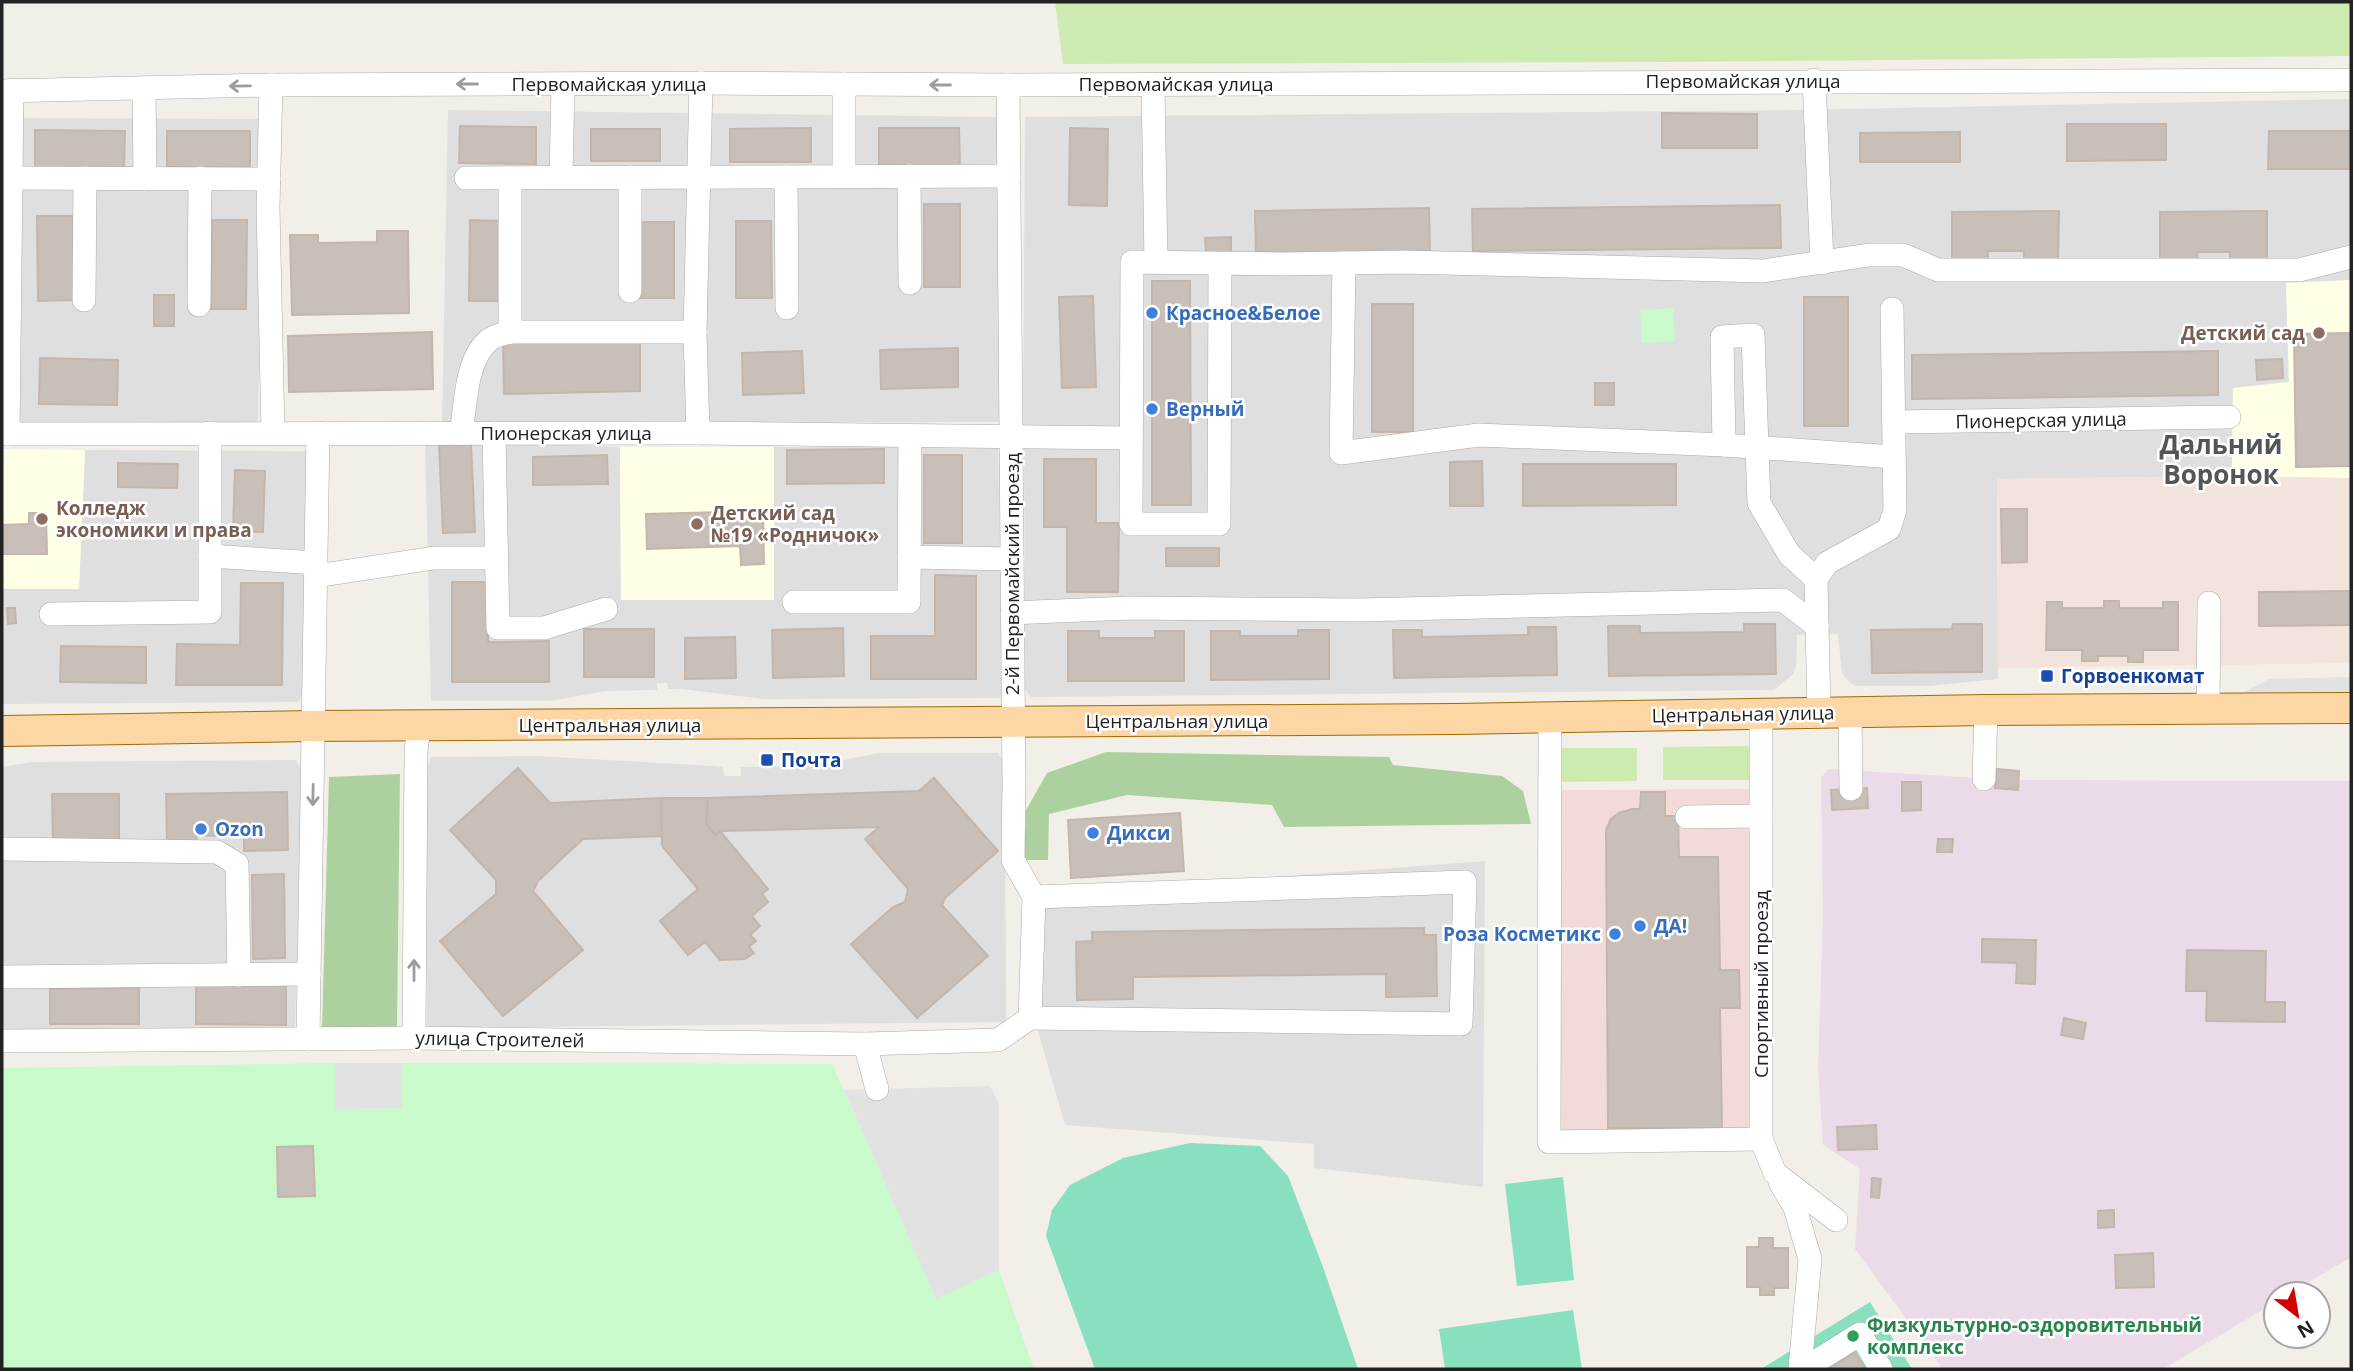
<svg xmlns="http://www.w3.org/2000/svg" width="2353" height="1371" viewBox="0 0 2353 1371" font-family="'Open Sans',sans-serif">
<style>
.residential{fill:#e0dfdf}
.commercial{fill:#f2dad9}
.industrial{fill:#ebdbe8}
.education{fill:#ffffe5}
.military{fill:#f3e3dd}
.grass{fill:#cdebb0}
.forest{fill:#add19e}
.park{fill:#c8facc}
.pitch{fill:#88e0be}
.parking{fill:#e2e2e2}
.building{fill:#c7bfb8;stroke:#c4b6ab;stroke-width:2}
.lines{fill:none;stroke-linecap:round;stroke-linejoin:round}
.minor-casing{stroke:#a9a9a9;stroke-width:24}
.major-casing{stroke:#a06b00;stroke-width:32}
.minor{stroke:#fff;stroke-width:23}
.major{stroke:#fcd6a4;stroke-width:30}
.oneway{stroke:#9c9c9c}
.shop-dot{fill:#3f7fe0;stroke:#fff;stroke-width:2.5}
.education-dot{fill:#8d6e63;stroke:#fff;stroke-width:2.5}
.transit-dot{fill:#1a4fb4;stroke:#fff;stroke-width:2.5}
.leisure-dot{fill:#2e9e5b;stroke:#fff;stroke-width:2.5}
.labels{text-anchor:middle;stroke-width:5;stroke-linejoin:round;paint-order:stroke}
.street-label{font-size:19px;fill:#222;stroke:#fff}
.shop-label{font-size:19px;font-weight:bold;fill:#366cbe;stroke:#fff;text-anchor:start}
.education-label{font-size:19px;font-weight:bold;fill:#785e54;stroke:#fff;text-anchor:start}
.transit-label{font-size:19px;font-weight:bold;fill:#164399;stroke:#fff;text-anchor:start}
.leisure-label{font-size:19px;font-weight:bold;fill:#27864d;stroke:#fff;text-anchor:start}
.district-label{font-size:26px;font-weight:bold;fill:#555;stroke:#fff}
</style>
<rect width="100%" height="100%" fill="#f2efe9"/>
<g class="residential">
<polygon points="2351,99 2351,280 2286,284 2289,383 2233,388 2232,476 1997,479 1998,679 1929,686 1856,686 1849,682 1842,673 1838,634 1797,635 1796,667 1793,674 1774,690 1031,697 1025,689 1024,448 1138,450 1023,426 1025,117 1794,110"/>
<polygon points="448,110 999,117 999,422 442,423"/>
<polygon points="2,118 264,119 258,424 2,424"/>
<polygon points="425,439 620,447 621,600 774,599 774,447 998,447 1003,694 1000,698 764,699 681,689 668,689 667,683 657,683 657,690 606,691 550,701 431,701"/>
<polygon points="85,450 307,451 304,692 298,702 2,704 2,589 79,589"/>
<polygon points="879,753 998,753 1005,764 1006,1022 427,1028 427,768 431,757 536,756 714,766 723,767 724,776 741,776 741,767 813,766"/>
<polygon points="296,760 302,772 295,1030 2,1031 2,767 32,762"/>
<polygon points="1485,861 1483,1187 1314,1168 1314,1144 1065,1125 1036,1024 1035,895"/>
</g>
<polygon class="commercial" points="1758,789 1753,1134 1559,1135 1553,790"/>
<polygon class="industrial" points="1828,769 1995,779 1996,769 2019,771 2019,780 2351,781 2351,1257 2289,1294 2276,1294 2276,1302 2163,1369 1943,1369 1855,1249 1860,1169 1823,1145 1818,1070 1823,917 1821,778"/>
<g class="education">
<polygon points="2351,280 2351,478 2232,476 2233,388 2289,382 2286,283"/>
<polygon points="620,447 774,447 774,600 621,600"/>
<polygon points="2,449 85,450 79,589 2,589"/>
</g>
<polygon class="military" points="2232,476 2351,478 2351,663 1998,668 1997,479"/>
<g class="grass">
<polygon points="1055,2 2351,2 2351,56 1667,62 1063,64"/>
<polygon points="1748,746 1750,749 1752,780 1663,780 1663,747"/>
<polygon points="1562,748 1637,748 1637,781 1558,782 1559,754"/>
</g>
<g class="forest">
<polygon points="1106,752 1389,757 1393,765 1502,776 1523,791 1531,824 1284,827 1272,805 1127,795 1049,814 1048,860 1024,860 1026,810 1047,773"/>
<polygon points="400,774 397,1027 322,1029 329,777"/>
</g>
<g class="park">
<polygon points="1673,308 1675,341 1642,343 1640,310"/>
<polygon points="335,1063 335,1109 402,1108 402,1063 832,1064 936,1298 999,1270 1034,1369 2,1369 2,1068"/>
</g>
<g class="pitch">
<polygon points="1190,1143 1260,1146 1288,1176 1323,1267 1358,1369 1095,1369 1046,1236 1052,1210 1070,1185 1123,1158"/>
<polygon points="1563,1177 1574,1280 1517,1286 1505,1184"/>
<polygon points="1870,1302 1912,1369 1761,1369"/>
<polygon points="1573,1310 1582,1369 1445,1369 1439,1329"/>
</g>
<g class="parking">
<polygon points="2351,677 2351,693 2238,695 2269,679"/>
<polygon points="335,1063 402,1063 402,1108 335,1109"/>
<polygon points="990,1086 999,1104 999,1270 936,1299 844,1090"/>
</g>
<g class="building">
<polygon points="1662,113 1757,114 1757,148 1662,148"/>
<polygon points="2067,124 2166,124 2166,160 2067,161"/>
<polygon points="460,126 536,127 536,164 459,163"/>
<polygon points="811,128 811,162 730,162 730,129"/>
<polygon points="879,128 959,128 960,165 879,166"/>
<polygon points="1070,128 1108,129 1107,206 1069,205"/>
<rect x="591" y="129" width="69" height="32"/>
<polygon points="35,130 125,131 124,169 35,168"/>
<rect x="167" y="131" width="83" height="36"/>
<polygon points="2269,131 2351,131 2351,169 2268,169"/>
<polygon points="1960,132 1960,162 1860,162 1860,133"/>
<rect x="924" y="204" width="36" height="83"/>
<polygon points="1780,205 1781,248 1473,251 1472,209"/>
<polygon points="1429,208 1430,253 1256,256 1255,211"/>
<polygon points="2059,211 2058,261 2024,261 2024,251 1988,251 1988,261 1952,261 1952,212"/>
<polygon points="2267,211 2267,261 2230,262 2230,252 2197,252 2198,262 2160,263 2160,212"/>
<polygon points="37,216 74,216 75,300 38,301"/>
<polygon points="212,220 247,220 246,309 211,309"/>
<polygon points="470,220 503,221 502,301 469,301"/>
<polygon points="736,221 771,221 772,298 736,298"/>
<rect x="637" y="222" width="37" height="76"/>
<polygon points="377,231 408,231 409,313 292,315 290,235 318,235 318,243 377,242"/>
<polygon points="1231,237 1231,253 1206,254 1205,238"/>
<polygon points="1152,281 1190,281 1191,505 1152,505"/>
<rect x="154" y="295" width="20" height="31"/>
<polygon points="1093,296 1096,387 1062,388 1059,297"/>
<rect x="1804" y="297" width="44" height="129"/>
<rect x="1372" y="304" width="41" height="128"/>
<polygon points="432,332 433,389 289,392 288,336"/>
<polygon points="2351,333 2351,466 2296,467 2294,334"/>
<polygon points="640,339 640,391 504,394 503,342"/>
<polygon points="958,348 958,387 881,389 880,350"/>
<polygon points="802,351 804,393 743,395 742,353"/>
<polygon points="2218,351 2218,395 1912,399 1912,355"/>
<polygon points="40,358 118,360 117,405 39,404"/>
<polygon points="2282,359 2283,378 2257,380 2256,360"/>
<rect x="1595" y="383" width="19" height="22"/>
<polygon points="471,443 475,532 443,533 439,444"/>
<polygon points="884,449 884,483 787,484 787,450"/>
<polygon points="607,455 608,484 533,485 533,457"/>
<rect x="924" y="455" width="38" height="88"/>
<polygon points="1044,459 1096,459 1096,523 1119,523 1118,592 1067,592 1067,527 1044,527"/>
<polygon points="1482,461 1483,506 1450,506 1450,462"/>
<polygon points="118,463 178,464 177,488 118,487"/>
<polygon points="1523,464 1676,464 1676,505 1523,506"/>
<polygon points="235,470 265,471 263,532 233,531"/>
<polygon points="2001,509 2027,509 2027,562 2002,563"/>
<polygon points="763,511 764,564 741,565 740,546 647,549 646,514"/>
<polygon points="29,513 46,513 47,554 2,554 2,525 29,524"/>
<rect x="1166" y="548" width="53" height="18"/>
<polygon points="935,575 976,576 976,679 871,679 871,636 935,636"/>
<polygon points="452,582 488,582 488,642 549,641 549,682 452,682"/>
<polygon points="241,583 283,583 282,685 176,685 177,644 240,645"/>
<polygon points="2351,591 2351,625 2259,626 2259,592"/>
<polygon points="2104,601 2119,601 2119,608 2163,608 2163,602 2178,602 2178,650 2143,650 2143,662 2128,662 2128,656 2098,656 2098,661 2082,661 2082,650 2046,650 2047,602 2062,602 2062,608 2104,608"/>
<polygon points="7,608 15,608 16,623 8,624"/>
<polygon points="1744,624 1775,624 1776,674 1609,676 1608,626 1640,626 1640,633 1744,632"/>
<polygon points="1953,624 1982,624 1982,672 1872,673 1871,630 1952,629"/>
<polygon points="1528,627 1556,627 1557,675 1394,678 1393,630 1422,630 1422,637 1528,635"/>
<polygon points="843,628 844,676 773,678 772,630"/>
<rect x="584" y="629" width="70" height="48"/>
<polygon points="1298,630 1329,630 1329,679 1211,680 1211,631 1240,631 1240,636 1298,636"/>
<polygon points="1068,631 1099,631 1099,638 1155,638 1155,631 1184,631 1184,681 1068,681"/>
<polygon points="735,637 736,678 685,679 685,638"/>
<polygon points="61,646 146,647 146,683 60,682"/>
<polygon points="518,768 550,803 661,798 662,836 583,839 538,881 533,891 583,950 503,1016 440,941 496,894 496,880 450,830"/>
<polygon points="1996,769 2019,771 2018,790 1995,788"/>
<polygon points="934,778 998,851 945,898 942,905 988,956 917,1018 851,944 893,907 905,902 908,889 865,839 879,827 720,831 715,835 706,824 708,798 919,791"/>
<polygon points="1902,782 1921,782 1921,810 1902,811"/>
<polygon points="1867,788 1868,808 1832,810 1831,790"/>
<polygon points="287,792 288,850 244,851 244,835 196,836 197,841 167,841 166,794"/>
<polygon points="1641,792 1665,792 1665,816 1678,816 1679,857 1718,857 1720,970 1739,970 1740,1008 1720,1008 1722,1128 1608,1128 1606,830 1611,819 1619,813 1632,809 1640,809"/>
<polygon points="52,794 119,794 119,842 53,842"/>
<polygon points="661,798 708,798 706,824 715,835 720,831 768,889 762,894 768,902 752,916 760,926 750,935 756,941 749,947 754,953 745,959 720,960 705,942 688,955 660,921 698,889 662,846"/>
<polygon points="1180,813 1184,871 1071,878 1068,820"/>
<polygon points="1938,839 1953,839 1952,852 1937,852"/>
<polygon points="284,874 285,958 253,959 252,875"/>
<polygon points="1424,928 1424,935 1436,935 1437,996 1386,997 1386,974 1133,977 1133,999 1077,1000 1076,942 1092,941 1092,932"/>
<polygon points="1982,939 2036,940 2035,984 2016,983 2017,963 1982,962"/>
<polygon points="2187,950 2266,951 2265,1002 2285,1002 2285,1022 2206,1021 2207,991 2186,991"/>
<polygon points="196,985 286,985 286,1025 196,1024"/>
<polygon points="139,988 139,1024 50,1024 50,989"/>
<polygon points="2064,1018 2086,1023 2083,1039 2061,1035"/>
<polygon points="1876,1125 1877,1149 1838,1150 1837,1127"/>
<polygon points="313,1146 315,1196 278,1197 277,1147"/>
<polygon points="1872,1178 1881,1179 1879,1198 1871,1197"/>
<polygon points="2114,1210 2114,1227 2098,1228 2098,1211"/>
<polygon points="1759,1238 1773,1238 1773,1248 1788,1248 1788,1288 1774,1288 1774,1295 1760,1295 1760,1287 1747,1287 1747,1247 1759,1247"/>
<polygon points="2153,1253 2154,1287 2116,1288 2115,1255"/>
<polygon points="1855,1353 1865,1369 1828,1369"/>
</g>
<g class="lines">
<defs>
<g id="minor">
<polyline points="1814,80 1822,263"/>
<polyline points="1153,84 1156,261"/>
<polyline points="271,85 268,207 273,433"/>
<polyline points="144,88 145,179"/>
<polyline points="2,91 271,85 701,83 1008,85 2351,80"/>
<polyline points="844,176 844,84"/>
<polyline points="909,176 910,283"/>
<polyline points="561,177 563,84"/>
<polyline points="786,177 787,308"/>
<polyline points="2,178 269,179"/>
<polyline points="466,178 1009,176"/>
<polyline points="1344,263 1341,453 1479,435 1724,445 1894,457"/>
<polyline points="1220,264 1219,524 1131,524 1132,262 1282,264 1403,262 1763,271 1869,255 1903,255 1938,270 2299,270 2351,257"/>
<polyline points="630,291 630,177"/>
<polyline points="84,300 85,178"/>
<polyline points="199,305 200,178"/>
<polyline points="510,332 510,178"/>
<polyline points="1894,422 2229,417"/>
<path d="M 461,433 C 466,405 465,360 489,340 C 494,336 504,334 510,332 L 695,332"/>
<polyline points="494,433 498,628 544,628 606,609"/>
<polyline points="698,433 695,332 701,83"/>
<polyline points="2,434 698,433 1131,438"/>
<polyline points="8,434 12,90"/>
<polyline points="1724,445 1722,337 1753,335 1759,503 1789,554 1816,579"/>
<polyline points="210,556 316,563"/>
<polyline points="909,557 1012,559"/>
<polyline points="316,576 434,558 496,558"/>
<polyline points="794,602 909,602 910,436"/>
<polyline points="1012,613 1130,608 1359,610 1783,600 1817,626"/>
<polyline points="51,614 210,612 210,433"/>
<polyline points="2208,710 2209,603"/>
<polyline points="1819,713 1816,579 1827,563 1889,529 1895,510 1892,309"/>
<polyline points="1850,713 1851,789"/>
<polyline points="1761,714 1761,1139 1775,1173 1836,1220"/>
<polyline points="1550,716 1549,1142 1761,1139"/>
<polyline points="1984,779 1986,710"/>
<polyline points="1687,817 1761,816"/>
<polyline points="2,849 217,852 237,864 239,975"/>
<polyline points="2,977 309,974"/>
<polyline points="1030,1018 1461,1024 1465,882 1034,897"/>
<polyline points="414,1038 416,751 419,726"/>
<polyline points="308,1039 318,433"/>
<polyline points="2,1041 414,1038 865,1044 998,1040 1030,1018 1034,897 1013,860 1014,784 1008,85"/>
<polyline points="865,1044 877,1089"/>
<polyline points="1780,1182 1795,1208 1810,1259 1800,1369"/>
<polyline points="1804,1369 1860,1334 1881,1369"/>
</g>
<polyline id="major" points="2,731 313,726 1455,719 1986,710 2351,708"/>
</defs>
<use href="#minor" class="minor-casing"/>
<use href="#major" class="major-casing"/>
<use href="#minor" class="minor"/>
<use href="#major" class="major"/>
</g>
<defs><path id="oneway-shaft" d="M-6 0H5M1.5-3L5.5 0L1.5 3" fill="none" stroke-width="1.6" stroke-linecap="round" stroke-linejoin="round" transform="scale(1.75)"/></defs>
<g class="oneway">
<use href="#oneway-shaft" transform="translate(467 84) rotate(180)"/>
<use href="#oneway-shaft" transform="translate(940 85) rotate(-180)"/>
<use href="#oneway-shaft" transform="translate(240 86) rotate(179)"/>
<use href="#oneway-shaft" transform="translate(313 795) rotate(91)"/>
<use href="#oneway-shaft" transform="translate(414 970) rotate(-90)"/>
</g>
<g class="shop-dot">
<circle cx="1152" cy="313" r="7"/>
<circle cx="1152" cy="409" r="7"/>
<circle cx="201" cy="829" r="7"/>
<circle cx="1093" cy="833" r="7"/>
<circle cx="1640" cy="926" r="7"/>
<circle cx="1615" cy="934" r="7"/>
</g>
<g class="education-dot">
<circle cx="2319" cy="333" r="7"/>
<circle cx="42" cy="519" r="7"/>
<circle cx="697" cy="524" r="7"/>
</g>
<g class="transit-dot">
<rect x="2040" y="669" width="14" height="14" rx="3.5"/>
<rect x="760" y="753" width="14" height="14" rx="3.5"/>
</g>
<circle class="leisure-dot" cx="1853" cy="1336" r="7"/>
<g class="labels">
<g class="street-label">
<text x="1743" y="88">Первомайская улица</text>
<text x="609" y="91">Первомайская улица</text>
<text x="1176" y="91">Первомайская улица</text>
<text transform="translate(2041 420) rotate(-1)" y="7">Пионерская улица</text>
<text x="566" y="440">Пионерская улица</text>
<text transform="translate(1012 574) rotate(-90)" y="7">2-й Первомайский проезд</text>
<text transform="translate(1743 714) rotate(-1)" y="7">Центральная улица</text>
<text x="1177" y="728">Центральная улица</text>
<text x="610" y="732">Центральная улица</text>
<text transform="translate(1761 984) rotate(-90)" y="7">Спортивный проезд</text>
<text transform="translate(500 1039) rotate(1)" y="7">улица Строителей</text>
</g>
<g class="shop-label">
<text x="1166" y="320">Красное&amp;Белое</text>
<text x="1166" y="416">Верный</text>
<text x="215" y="836">Ozon</text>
<text x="1107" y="840">Дикси</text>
<text x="1654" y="933">ДА!</text>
<text x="1601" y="941" text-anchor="end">Роза Косметикс</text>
</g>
<g class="education-label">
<text x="2305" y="340" text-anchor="end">Детский сад</text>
<text x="56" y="515">Колледж<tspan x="56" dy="22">экономики и права</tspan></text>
<text x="711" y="520">Детский сад<tspan x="711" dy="22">№19 «Родничок»</tspan></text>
</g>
<g class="transit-label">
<text x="2061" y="683">Горвоенкомат</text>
<text x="781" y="767">Почта</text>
</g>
<g class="leisure-label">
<text x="1867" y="1332">Физкультурно-оздоровительный<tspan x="1867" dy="22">комплекс</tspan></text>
</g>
<g class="district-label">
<text x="2221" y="454">Дальний<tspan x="2221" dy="30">Воронок</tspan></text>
</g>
</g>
<rect width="2353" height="1371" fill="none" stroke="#222222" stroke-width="7"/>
<g transform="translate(2297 1315) rotate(149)"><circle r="33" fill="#ffffff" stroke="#a7a7a7" stroke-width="2"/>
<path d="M0-5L12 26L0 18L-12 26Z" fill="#d40000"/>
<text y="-10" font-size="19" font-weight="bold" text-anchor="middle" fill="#222222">N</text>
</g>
</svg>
